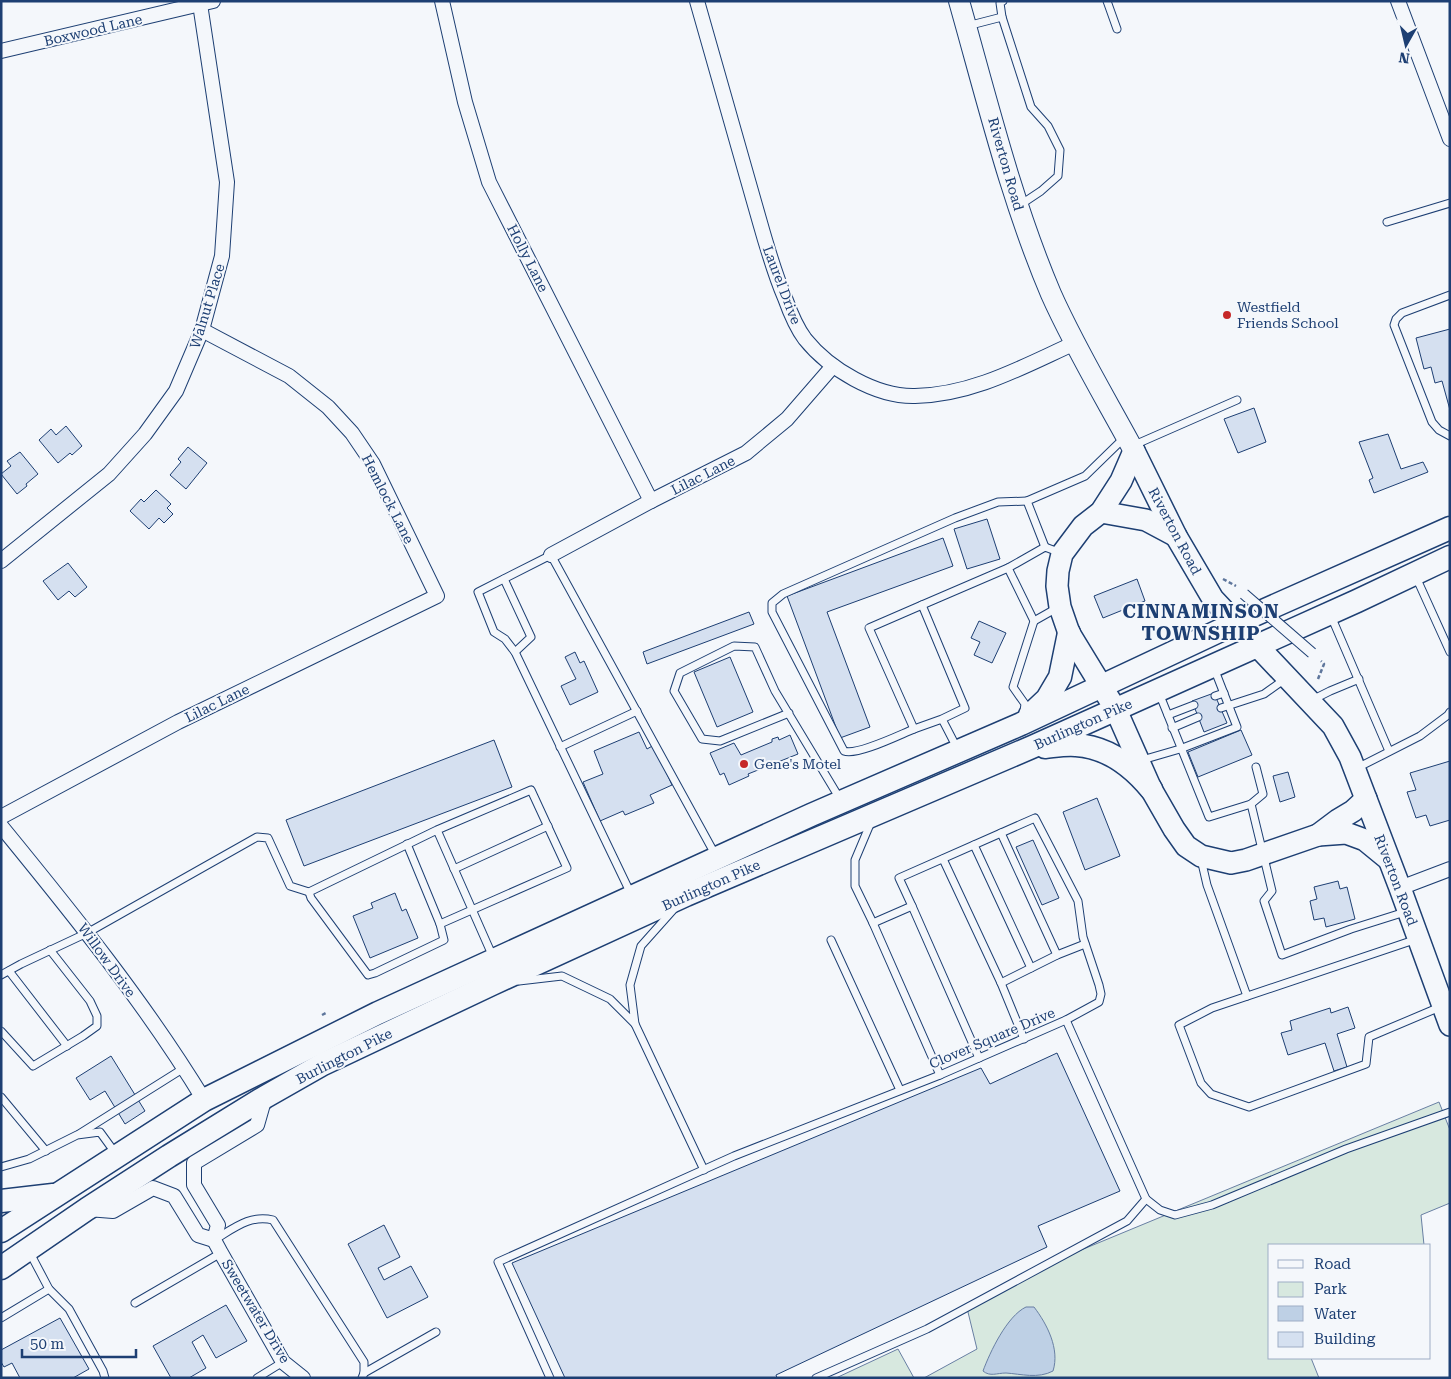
<svg xmlns="http://www.w3.org/2000/svg" width="1451" height="1379" viewBox="0 0 1451 1379" font-family="'Roboto Serif',serif">
<style>
.green{fill:#d7e8df;stroke:#687fa3}
.water{fill:#bed0e5;stroke:#687fa3}
.building{fill:#d5e0f0;stroke:#1d3f73}
.lines{fill:none;stroke-linecap:round;stroke-linejoin:round}
.service-casing{stroke:#1d3f73;stroke-width:9}
.minor-casing{stroke:#1d3f73;stroke-width:16}
.secondary-casing{stroke:#1d3f73;stroke-width:22}
.primary-casing{stroke:#1d3f73;stroke-width:24}
.trunk-casing{stroke:#1d3f73;stroke-width:25}
.path{stroke:#5e769c;stroke-width:2.5;stroke-dasharray:4 2.5;stroke-linecap:butt}
.service{stroke:#f4f7fb;stroke-width:7}
.minor{stroke:#f4f7fb;stroke-width:14}
.secondary{stroke:#f4f7fb;stroke-width:20}
.primary{stroke:#f4f7fb;stroke-width:21}
.trunk{stroke:#f4f7fb;stroke-width:22}
.pedestrian-bridge-casing{stroke:#1d3f73;stroke-width:12;stroke-linecap:butt}
.pedestrian-bridge{stroke:#f4f7fb;stroke-width:10}
.poi-dot{fill:#c62828;stroke:#f4f7fb;stroke-width:2}
.labels{text-anchor:middle;stroke-width:4;stroke-linejoin:round;paint-order:stroke}
.street-label{font-size:14px;fill:#1d3f73;stroke:#f4f7fb}
.poi-label{font-size:14px;fill:#1d3f73;stroke:#f4f7fb;text-anchor:start}
.district-label{font-size:19px;font-weight:bold;letter-spacing:1px;fill:#1d3f73;stroke:#f4f7fb}
</style>
<rect width="100%" height="100%" fill="#f4f7fb"/>
<g class="green">
<polygon points="1439,1102 1450,1130 1450,1203 1421,1215 1424,1245 1270,1245 1270,1358 1311,1358 1319,1378 924,1378 977,1349 967,1308 1040,1267"/>
<polygon points="898,1349 914,1378 836,1378"/>
</g>
<path class="water" d="M 1026,1307 L 1034,1307 C 1047,1324 1060,1349 1053,1371 C 1038,1379 1021,1374 1006,1373 C 997,1373 990,1377 983,1371 C 990,1352 1007,1316 1026,1307 Z"/>
<g class="building">
<polygon points="1450,329 1450,410 1442,381 1435,383 1431,367 1424,369 1416,338"/>
<polygon points="1254,408 1266,442 1238,453 1224,419"/>
<polygon points="66,426 82,446 72,455 70,453 58,463 39,440 51,429 56,435"/>
<polygon points="1388,434 1401,469 1423,462 1428,472 1374,493 1369,480 1373,478 1359,442"/>
<polygon points="188,447 207,463 186,489 170,475 181,462 178,459"/>
<polygon points="20,452 38,474 26,484 27,486 17,494 1,474 11,466 7,461"/>
<polygon points="156,490 171,504 167,508 173,514 164,523 159,518 149,529 130,511 141,499 144,502"/>
<polygon points="987,519 1000,559 967,569 954,529"/>
<polygon points="943,538 953,566 827,612 870,727 840,738 787,596"/>
<polygon points="68,563 87,587 75,597 69,591 58,600 43,581"/>
<polygon points="1137,579 1145,601 1103,618 1094,596"/>
<polygon points="749,612 754,624 647,664 643,652"/>
<polygon points="979,621 1006,633 992,663 974,655 980,642 971,638"/>
<polygon points="575,652 580,663 584,661 598,692 570,705 561,686 576,679 565,657"/>
<polygon points="730,657 753,712 717,727 694,672"/>
<polygon points="1214,693 1227,723 1204,732 1192,701"/>
<polygon points="1241,730 1252,755 1198,777 1188,752"/>
<polygon points="639,732 647,749 654,745 672,785 650,795 654,803 625,815 623,811 600,821 583,782 603,774 594,751"/>
<polygon points="790,735 798,754 748,774 749,776 729,785 724,773 720,775 710,753 734,743 741,755 772,742 772,739 778,737 779,740"/>
<polygon points="494,740 512,787 304,866 286,820"/>
<polygon points="1450,761 1450,820 1430,826 1426,815 1416,818 1407,792 1416,790 1410,773"/>
<polygon points="1288,772 1295,797 1280,802 1273,776"/>
<polygon points="1097,798 1120,856 1085,870 1063,812"/>
<polygon points="1033,840 1059,898 1042,905 1016,847"/>
<polygon points="1338,881 1340,889 1347,887 1355,919 1326,927 1324,918 1314,920 1310,901 1317,899 1314,887"/>
<polygon points="395,893 402,911 406,909 418,938 370,958 353,916 373,908 371,903"/>
<polygon points="1348,1007 1355,1028 1337,1034 1347,1067 1334,1071 1325,1043 1288,1055 1281,1033 1292,1030 1290,1021 1330,1008 1331,1013"/>
<polygon points="1057,1053 1120,1191 1038,1226 1047,1247 776,1375 777,1378 565,1378 512,1263 981,1068 990,1084"/>
<polygon points="111,1056 145,1111 125,1124 105,1091 90,1100 76,1078"/>
<polygon points="384,1225 400,1257 378,1268 384,1280 411,1266 428,1297 387,1318 348,1244"/>
<polygon points="226,1305 247,1341 216,1358 203,1335 192,1342 206,1368 189,1378 171,1378 153,1346"/>
<polygon points="60,1318 89,1369 73,1378 20,1378 12,1363 4,1367 1,1362 1,1350"/>
</g>
<g class="lines">
<defs>
<g id="service">
<polyline points="1107,1 1117,29"/>
<polyline points="1002,17 1000,3 1003,1"/>
<polyline points="967,26 1002,17 1031,107 1048,126 1060,150 1058,176 1041,191 1020,205"/>
<polyline points="1387,222 1450,203"/>
<polyline points="1450,295 1402,313 1396,319 1394,325 1432,422 1439,430 1450,436"/>
<polyline points="1132,446 1237,400"/>
<polyline points="1045,547 1027,501 1085,476 1124,438"/>
<polyline points="1416,577 1450,652"/>
<polyline points="504,579 531,637 515,652"/>
<polyline points="922,605 1008,568"/>
<polyline points="1331,616 1389,751"/>
<polyline points="1034,621 1057,608"/>
<polyline points="1159,693 1209,817 1251,804 1263,794 1256,767"/>
<polyline points="1215,696 1224,693"/>
<polyline points="1312,700 1330,691 1359,679"/>
<polyline points="1221,708 1264,694 1285,679"/>
<polyline points="1024,711 1025,704 1013,687 1034,621 1008,568 1045,547 1061,553"/>
<polyline points="789,713 720,741 702,739 674,691 680,673 734,646 755,647 775,691 840,799"/>
<polyline points="1168,715 1194,705"/>
<polyline points="942,719 914,729 869,628 922,605 965,708 942,719 957,748"/>
<polyline points="1172,728 1198,717"/>
<path d="M 914,729 C 899,735 857,756 844,751 L 772,612 L 772,603 L 783,594 L 955,518 L 998,502 L 1027,501"/>
<polyline points="560,747 637,711"/>
<polyline points="1142,760 1180,749 1237,727 1214,668"/>
<polyline points="1357,768 1420,736 1448,715 1450,712"/>
<polyline points="1251,804 1272,891 1264,901 1282,955 1351,929 1405,912"/>
<polyline points="871,822 855,860 855,886 873,923 940,1075"/>
<polyline points="437,830 309,892 311,898 368,975 375,973 444,940 440,924 567,868 531,790 437,830 493,957"/>
<polyline points="1001,833 1057,955"/>
<polyline points="407,844 440,924"/>
<polyline points="974,845 1031,968"/>
<polyline points="943,859 1001,983 1024,1039"/>
<polyline points="1201,859 1207,885 1247,996"/>
<polyline points="454,869 548,826"/>
<polyline points="631,894 515,652 505,639 494,632 478,592 551,555 716,856"/>
<polyline points="912,906 979,1058"/>
<polyline points="1417,939 1212,1008 1179,1025 1201,1083 1211,1094 1249,1107 1366,1064 1369,1037 1440,1007"/>
<polyline points="831,940 900,1090"/>
<polyline points="9,971 67,1046"/>
<polyline points="1,975 21,964 87,933 257,837 268,838 290,886 309,892"/>
<polyline points="519,981 562,976 610,999 635,1024 630,985 641,946 674,909"/>
<polyline points="1001,983 1057,955 1085,944"/>
<polyline points="1066,1020 1146,1199 1160,1210 1175,1215 1212,1205 1346,1149 1450,1112"/>
<polyline points="635,1024 704,1170"/>
<polyline points="1,1031 33,1066 83,1036 97,1026 97,1016 90,1001 50,950"/>
<polyline points="1,1097 46,1151"/>
<polyline points="79,1134 184,1068"/>
<polyline points="1,1167 29,1159 77,1135 100,1132 116,1154"/>
<path d="M 214,1240 C 233,1229 250,1214 273,1220 L 364,1362 L 364,1373 L 362,1378"/>
<polyline points="30,1253 49,1289 69,1309 103,1371 105,1378"/>
<polyline points="135,1303 221,1253"/>
<polyline points="1,1318 49,1289"/>
<polyline points="364,1373 436,1332"/>
<polyline points="257,1378 283,1362"/>
<polyline points="550,1378 498,1262 734,1156 940,1075 1066,1020 1099,1002 1101,994 1099,985 1083,937 1078,901 1035,818 899,878 912,906 873,923"/>
<polyline points="816,1378 927,1329 1127,1221 1146,1199"/>
</g>
<g id="minor">
<polyline points="442,1 465,102 489,182 651,501"/>
<path d="M 697,1 C 716,69 735,137 755,205 C 764,236 772,268 785,298 C 790,312 796,327 805,339 C 829,369 876,397 915,396 C 973,395 1024,366 1075,343"/>
<polyline points="1398,1 1450,139"/>
<polyline points="1,51 213,1"/>
<polyline points="551,555 651,501 746,453 787,419 833,366"/>
<polyline points="1,561 109,474 145,434 176,391 202,330 222,256 227,182 200,4"/>
<polyline points="1,817 178,722 437,596 373,464 352,433 328,407 289,376 202,330"/>
<path d="M 1,826 C 73,914 145,1003 204,1100"/>
<polyline points="1400,888 1450,869"/>
<polyline points="265,1097 257,1125 194,1163 194,1185 218,1225 214,1240 221,1253 283,1362 303,1378"/>
<polyline points="88,1209 113,1211 153,1188 174,1196 198,1235 214,1240"/>
</g>
<path id="secondary" d="M 959,1 C 987,100 1011,200 1051,294 C 1075,348 1106,399 1134,451"/>
<g id="primary">
<polyline points="1134,451 1176,536 1213,599 1333,726 1350,757 1400,888 1450,1025"/>
<polyline points="1134,451 1121,481 1101,512 1083,526 1062,554 1058,571 1057,586 1060,607 1069,633 1116,710 1151,789 1174,829 1186,846 1201,856 1231,863 1246,860 1318,835 1338,820 1353,811 1366,799"/>
<polyline points="1101,512 1146,520 1176,536"/>
<polyline points="1318,835 1346,833 1365,840 1387,858"/>
</g>
<g id="trunk">
<polyline points="1030,715 1047,699 1060,677 1069,633"/>
<path d="M 1045,747 C 1055,746 1066,744 1076,745 C 1108,747 1132,766 1151,789"/>
<polyline points="1,1201 53,1195"/>
<polyline points="1,1231 204,1100 378,1013 811,815 1021,724 1236,623 1450,528"/>
<polyline points="1,1268 87,1209 169,1156 265,1097 323,1064 492,984 686,895 1032,747 1357,601 1450,557"/>
</g>
</defs>
<use href="#service" class="service-casing"/>
<use href="#minor" class="minor-casing"/>
<use href="#secondary" class="secondary-casing"/>
<use href="#primary" class="primary-casing"/>
<use href="#trunk" class="trunk-casing"/>
<g class="path">
<polyline points="1223,579 1236,586"/>
<polyline points="1318,679 1324,664 1321,661"/>
<polyline points="322,1015 326,1013"/>
</g>
<use href="#service" class="service"/>
<use href="#minor" class="minor"/>
<use href="#secondary" class="secondary"/>
<use href="#primary" class="primary"/>
<use href="#trunk" class="trunk"/>
<defs>
<polyline id="pedestrian-bridge" points="1244,594 1312,653"/>
</defs>
<use href="#pedestrian-bridge" class="pedestrian-bridge-casing"/>
<use href="#pedestrian-bridge" class="pedestrian-bridge"/>
</g>
<g class="poi-dot">
<circle cx="1227" cy="315" r="5"/>
<circle cx="744" cy="764" r="5"/>
</g>
<g class="labels">
<g class="street-label">
<text transform="translate(93 30) rotate(-13)" y="5">Boxwood Lane</text>
<text transform="translate(1006 164) rotate(74)" y="5">Riverton Road</text>
<text transform="translate(528 258) rotate(63)" y="5">Holly Lane</text>
<text transform="translate(782 285) rotate(69)" y="5">Laurel Drive</text>
<text transform="translate(207 306) rotate(-73)" y="5">Walnut Place</text>
<text transform="translate(703 475) rotate(-27)" y="5">Lilac Lane</text>
<text transform="translate(388 499) rotate(63)" y="5">Hemlock Lane</text>
<text transform="translate(1175 531) rotate(62)" y="5">Riverton Road</text>
<text transform="translate(217 703) rotate(-26)" y="5">Lilac Lane</text>
<text transform="translate(1083 724) rotate(-24)" y="5">Burlington Pike</text>
<text transform="translate(1396 880) rotate(69)" y="5">Riverton Road</text>
<text transform="translate(711 885) rotate(-24)" y="5">Burlington Pike</text>
<text transform="translate(107 960) rotate(54)" y="5">Willow Drive</text>
<text transform="translate(992 1038) rotate(-23)" y="5">Clover Square Drive</text>
<text transform="translate(344 1056) rotate(-27)" y="5">Burlington Pike</text>
<text transform="translate(256 1311) rotate(59)" y="5">Sweetwater Drive</text>
</g>
<g class="poi-label">
<text x="1237" y="312">Westfield<tspan x="1237" dy="16">Friends School</tspan></text>
<text x="754" y="769">Gene's Motel</text>
</g>
<g class="district-label">
<text x="1201" y="618">CINNAMINSON<tspan x="1201" dy="22">TOWNSHIP</tspan></text>
</g>
</g>
<rect width="1451" height="1379" fill="none" stroke="#1d3f73" stroke-width="5"/>
<rect x="1268" y="1244" width="162" height="115" fill="#f4f7fb" stroke="#9eadc5"/>
<rect x="1278" y="1260" width="25" height="8" fill="#f4f7fb" stroke="#9eadc5"/>
<text x="1314" y="1269" font-size="15" fill="#1d3f73">Road</text>
<rect x="1278" y="1282" width="25" height="15" fill="#d7e8df" stroke="#9eadc5"/>
<text x="1314" y="1294" font-size="15" fill="#1d3f73">Park</text>
<rect x="1278" y="1306" width="25" height="15" fill="#bed0e5" stroke="#9eadc5"/>
<text x="1314" y="1319" font-size="15" fill="#1d3f73">Water</text>
<rect x="1278" y="1332" width="25" height="15" fill="#d5e0f0" stroke="#9eadc5"/>
<text x="1314" y="1344" font-size="15" fill="#1d3f73">Building</text>
<g transform="translate(1406 45) rotate(188)" stroke="#f4f7fb" stroke-width="4" paint-order="stroke">
<path d="M0-4L9 19L0 12L-9 19Z" fill="#1d3f73"/>
<text y="-8" font-size="14" font-weight="bold" text-anchor="middle" fill="#1d3f73">N</text>
</g>
<path d="M22 1349v8h114v-8" fill="none" stroke="#1d3f73" stroke-width="2.5"/>
<text x="30" y="1349" font-size="15" fill="#1d3f73" stroke="#f4f7fb" stroke-width="4" paint-order="stroke">50 m</text>
</svg>
